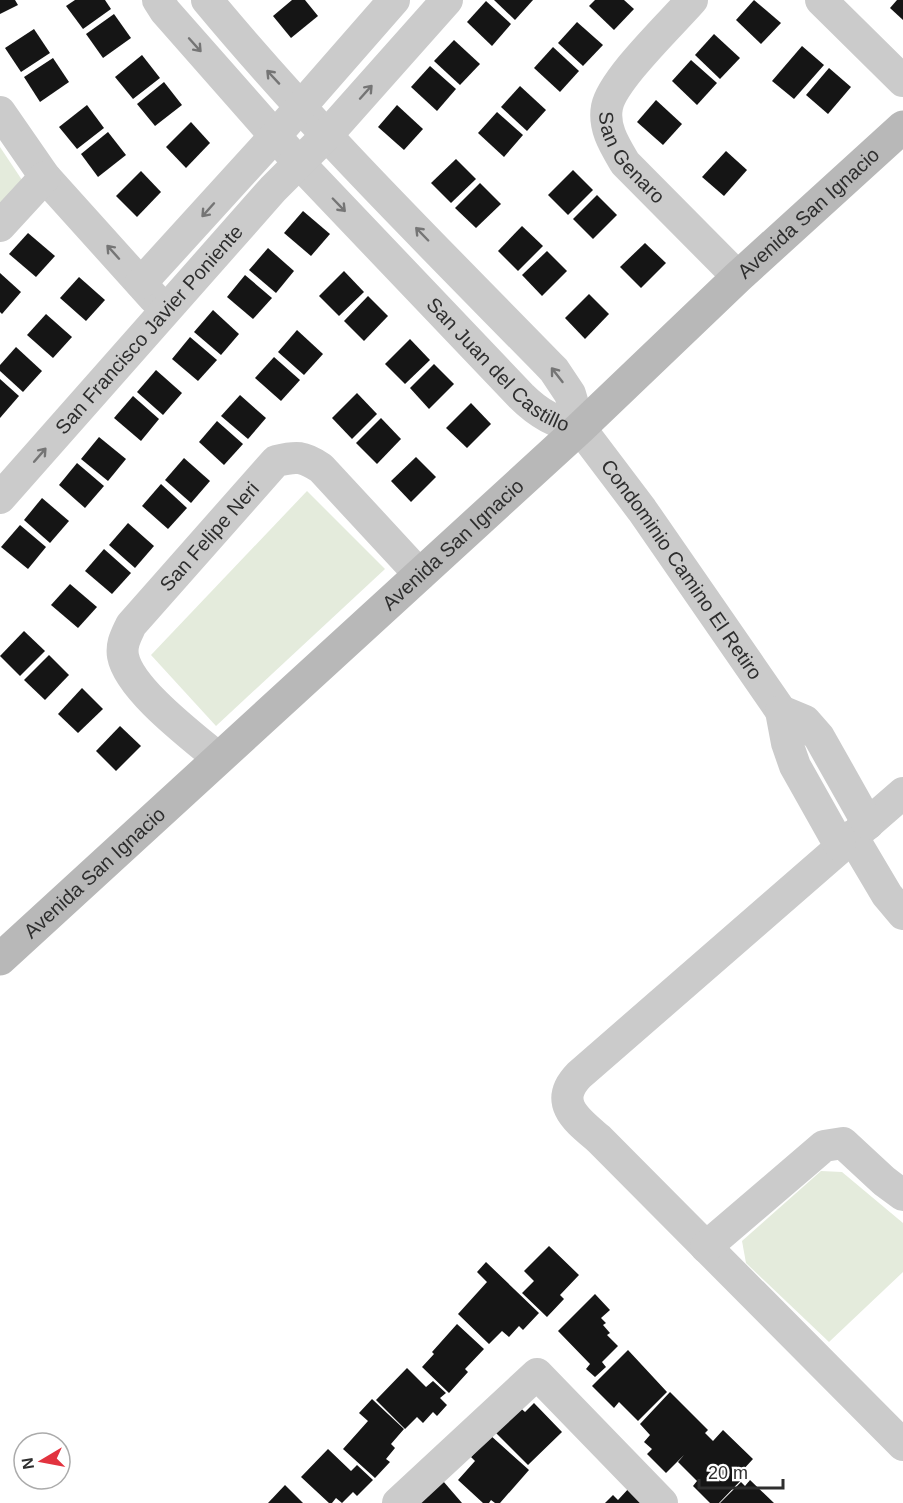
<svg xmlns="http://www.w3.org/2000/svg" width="903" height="1503" viewBox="0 0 903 1503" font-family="Arial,sans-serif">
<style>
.green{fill:#e4ebdc}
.building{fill:#151515}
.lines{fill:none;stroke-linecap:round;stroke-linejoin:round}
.minor{stroke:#cbcbcb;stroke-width:32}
.secondary{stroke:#b8b8b8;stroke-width:33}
.oneway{stroke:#757575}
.labels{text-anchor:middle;stroke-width:6;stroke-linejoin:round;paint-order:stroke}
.street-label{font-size:20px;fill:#2e2e2e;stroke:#fff}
</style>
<rect width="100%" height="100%" fill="#fff"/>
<g class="green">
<polygon points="0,147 26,186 0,213"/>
<polygon points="307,491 385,569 216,726 151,655"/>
<polygon points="821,1171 842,1172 903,1223 903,1272 829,1342 746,1263 742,1241"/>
</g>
<g class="building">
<polygon points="0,0 15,0 18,5 0,14"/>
<polygon points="75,0 105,0 111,9 83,29 66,6"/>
<polygon points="292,0 305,0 318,16 291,38 273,16"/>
<polygon points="494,0 533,0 515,20"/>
<polygon points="595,0 624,0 634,9 614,30 589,6"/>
<polygon points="754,0 781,23 761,44 736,20"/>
<polygon points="897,0 903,0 903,20 890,8"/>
<polygon points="486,1 511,24 492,46 467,22"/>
<polygon points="114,14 131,38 103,58 86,34"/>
<polygon points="577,22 603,45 583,66 558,43"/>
<polygon points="34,29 50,53 21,72 5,48"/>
<polygon points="714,34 740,58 720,79 695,55"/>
<polygon points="454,40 480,64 460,85 434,61"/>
<polygon points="802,46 824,65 794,99 772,81"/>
<polygon points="553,47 579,71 560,92 534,68"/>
<polygon points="142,55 160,78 133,99 115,77"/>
<polygon points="53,58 69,82 40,102 24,77"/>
<polygon points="691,60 717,83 697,105 672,81"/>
<polygon points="430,66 456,89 437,111 411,87"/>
<polygon points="829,68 851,87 828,114 806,95"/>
<polygon points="164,82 182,105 155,126 137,104"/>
<polygon points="520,86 546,110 527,131 501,107"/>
<polygon points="656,100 682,124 663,145 637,122"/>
<polygon points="87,105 104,128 77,149 59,127"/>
<polygon points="397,105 423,129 404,150 378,127"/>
<polygon points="497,112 523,135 504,157 478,133"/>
<polygon points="191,122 210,143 186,168 166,147"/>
<polygon points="108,132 126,155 98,177 81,154"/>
<polygon points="726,151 747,170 724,196 702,177"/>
<polygon points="456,159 476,179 451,203 431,183"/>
<polygon points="573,170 593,190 568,215 548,195"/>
<polygon points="141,171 161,192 137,217 116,196"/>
<polygon points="480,183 501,204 476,228 455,208"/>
<polygon points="597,195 617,215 593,239 573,219"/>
<polygon points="303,211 330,234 311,256 284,233"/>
<polygon points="522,226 543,246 518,271 498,251"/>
<polygon points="28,233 55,256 36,277 9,254"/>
<polygon points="645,243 666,263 641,288 620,267"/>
<polygon points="268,248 294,271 276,293 249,270"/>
<polygon points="547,251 567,271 542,296 522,275"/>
<polygon points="344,271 364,292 339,316 319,296"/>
<polygon points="0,273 21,292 2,314 0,312"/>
<polygon points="245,275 272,298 253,319 227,297"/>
<polygon points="79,277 105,300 86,321 60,298"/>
<polygon points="589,294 609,314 585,339 565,318"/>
<polygon points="368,296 388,316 364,341 344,321"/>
<polygon points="213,310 239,334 221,355 194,332"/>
<polygon points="46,314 72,337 53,358 27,335"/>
<polygon points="297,330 323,354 304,375 278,352"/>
<polygon points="190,337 217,360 198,381 172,359"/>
<polygon points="410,339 430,360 405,384 385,364"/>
<polygon points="16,347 42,371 23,392 0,371 0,365"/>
<polygon points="274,357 300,380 281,401 255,378"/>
<polygon points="434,364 454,384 429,409 410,388"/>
<polygon points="156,370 182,393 163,415 137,392"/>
<polygon points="0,379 19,396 0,418"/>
<polygon points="357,393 377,414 352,439 332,418"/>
<polygon points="240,395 266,418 248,439 221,416"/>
<polygon points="133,396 159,419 141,441 114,418"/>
<polygon points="471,403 491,424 467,448 446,428"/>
<polygon points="381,418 401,439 377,464 356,443"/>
<polygon points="217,421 243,444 224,465 199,442"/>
<polygon points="99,437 126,459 108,481 81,459"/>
<polygon points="416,457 436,477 411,502 391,481"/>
<polygon points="184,458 210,481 191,503 165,480"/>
<polygon points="77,463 104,486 85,508 59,485"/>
<polygon points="161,484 187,508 168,529 142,506"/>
<polygon points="42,498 69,521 50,543 24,520"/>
<polygon points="128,523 154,546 135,568 109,545"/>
<polygon points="20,525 46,547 28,569 1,547"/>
<polygon points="104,549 131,573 112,594 85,571"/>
<polygon points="70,584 97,607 78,628 51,605"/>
<polygon points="24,631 45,651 20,676 0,656"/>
<polygon points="49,655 69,675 45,700 24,680"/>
<polygon points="82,688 103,709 78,733 58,714"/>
<polygon points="120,726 141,746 116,771 96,751"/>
<polygon points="549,1246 579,1275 560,1295 564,1299 547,1317 522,1293 534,1281 524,1271"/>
<polygon points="486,1262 539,1313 523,1330 519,1326 509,1337 502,1331 489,1344 458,1314 487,1282 477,1272"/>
<polygon points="595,1294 610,1310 601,1318 606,1323 603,1325 610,1333 607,1335 618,1346 602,1362 606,1367 595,1377 586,1369 590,1364 558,1331"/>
<polygon points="457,1324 484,1349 465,1369 468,1372 449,1393 422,1367 434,1354 432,1352"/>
<polygon points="628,1350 667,1392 638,1421 619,1402 614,1408 592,1386"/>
<polygon points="407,1368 426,1387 433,1381 446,1393 440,1398 447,1405 437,1416 433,1412 423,1423 417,1417 405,1429 376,1400"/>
<polygon points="670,1392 708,1430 705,1433 713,1441 723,1430 753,1459 741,1472 745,1476 719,1503 710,1503 693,1486 697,1481 678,1462 684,1455 666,1473 647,1454 652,1449 644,1442 650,1435 640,1424"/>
<polygon points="372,1399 404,1429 391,1444 395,1448 386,1459 390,1462 375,1478 343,1449 368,1421 359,1413"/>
<polygon points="534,1403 562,1432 528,1465 492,1429 516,1404 525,1412"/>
<polygon points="490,1435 529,1470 500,1503 495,1503 491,1500 489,1503 483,1503 458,1480 475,1461 471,1457"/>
<polygon points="328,1449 351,1471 357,1465 373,1480 357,1496 353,1492 342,1503 336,1498 332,1503 329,1503 301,1477"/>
<polygon points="437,1474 462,1503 420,1503"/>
<polygon points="750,1480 774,1503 720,1503 741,1482 745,1486"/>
<polygon points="285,1485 303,1503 268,1503"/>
<polygon points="630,1487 646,1503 605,1503 613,1495 618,1500"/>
</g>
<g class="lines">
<g class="minor">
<path id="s1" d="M 158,0 L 165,11 L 299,163 L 521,396 C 539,414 556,423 580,428"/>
<path id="s2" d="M 207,0 C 315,130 436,249 554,370 L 570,394 L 580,428 L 642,510 L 781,711"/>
<path id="s3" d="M 692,0 C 672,23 612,80 607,107 C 603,128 615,146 625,163 L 738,277"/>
<polyline points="821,0 903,81"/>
<polyline points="0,112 45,177 154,298"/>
<polyline points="0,226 45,177"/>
<polyline points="141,283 275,136 394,0"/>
<path id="s4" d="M 0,498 L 273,189 L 327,135 L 447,0"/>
<path id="s5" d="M 218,758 C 192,736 129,689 123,656 C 121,644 126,636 131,625 L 276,461 C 297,456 303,456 321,468 L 420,575"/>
<path d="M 903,793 L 579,1075 C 552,1103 578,1121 599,1139 L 903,1445"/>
<polyline points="852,836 887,895 903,914"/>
<polyline points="840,846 795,766 787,743 781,711 805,721 819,737 868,824"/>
<polyline points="706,1247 824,1146 843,1143 884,1181 903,1195"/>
<polyline points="398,1503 537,1374 662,1503"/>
</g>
<path class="secondary" id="s6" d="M 0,959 L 580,428 L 738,277 L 903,127"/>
</g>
<defs><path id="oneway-shaft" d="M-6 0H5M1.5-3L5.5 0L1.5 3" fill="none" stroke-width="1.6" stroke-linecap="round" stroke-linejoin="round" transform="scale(1.5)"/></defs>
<g class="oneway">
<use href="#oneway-shaft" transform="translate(195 45) rotate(48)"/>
<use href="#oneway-shaft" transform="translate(273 77) rotate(-133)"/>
<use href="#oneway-shaft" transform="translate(366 92) rotate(-48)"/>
<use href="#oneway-shaft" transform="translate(339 205) rotate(46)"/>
<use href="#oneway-shaft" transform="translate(208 210) rotate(132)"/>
<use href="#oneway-shaft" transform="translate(422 234) rotate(-134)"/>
<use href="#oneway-shaft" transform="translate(113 252) rotate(-132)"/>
<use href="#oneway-shaft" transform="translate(557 375) rotate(-128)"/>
<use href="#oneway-shaft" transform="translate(40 455) rotate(-49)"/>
</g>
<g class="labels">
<g class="street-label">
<text dy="7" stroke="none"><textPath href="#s3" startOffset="196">San Genaro</textPath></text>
<text dy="7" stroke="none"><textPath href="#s6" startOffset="1100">Avenida San Ignacio</textPath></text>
<text dy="7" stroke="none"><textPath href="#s4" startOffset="225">San Francisco Javier Poniente</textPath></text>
<text dy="7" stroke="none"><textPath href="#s1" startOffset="500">San Juan del Castillo</textPath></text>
<text dy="7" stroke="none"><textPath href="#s5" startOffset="292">San Felipe Neri</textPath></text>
<text dy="7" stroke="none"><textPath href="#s6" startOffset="614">Avenida San Ignacio</textPath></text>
<text dy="7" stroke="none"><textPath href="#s2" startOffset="746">Condominio Camino El Retiro</textPath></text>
<text dy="7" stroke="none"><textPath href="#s6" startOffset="128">Avenida San Ignacio</textPath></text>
</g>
</g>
<g transform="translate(42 1461) rotate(260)"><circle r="28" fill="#ffffff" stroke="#ababab" stroke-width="1.5"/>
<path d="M0-4.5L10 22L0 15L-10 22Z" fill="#e2333f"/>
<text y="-9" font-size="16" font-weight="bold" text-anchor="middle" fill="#2e2e2e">N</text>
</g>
<path d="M699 1479v9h84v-9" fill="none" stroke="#2e2e2e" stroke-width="3"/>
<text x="708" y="1479" font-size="18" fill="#2e2e2e" stroke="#ffffff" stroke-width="4.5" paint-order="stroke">20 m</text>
</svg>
